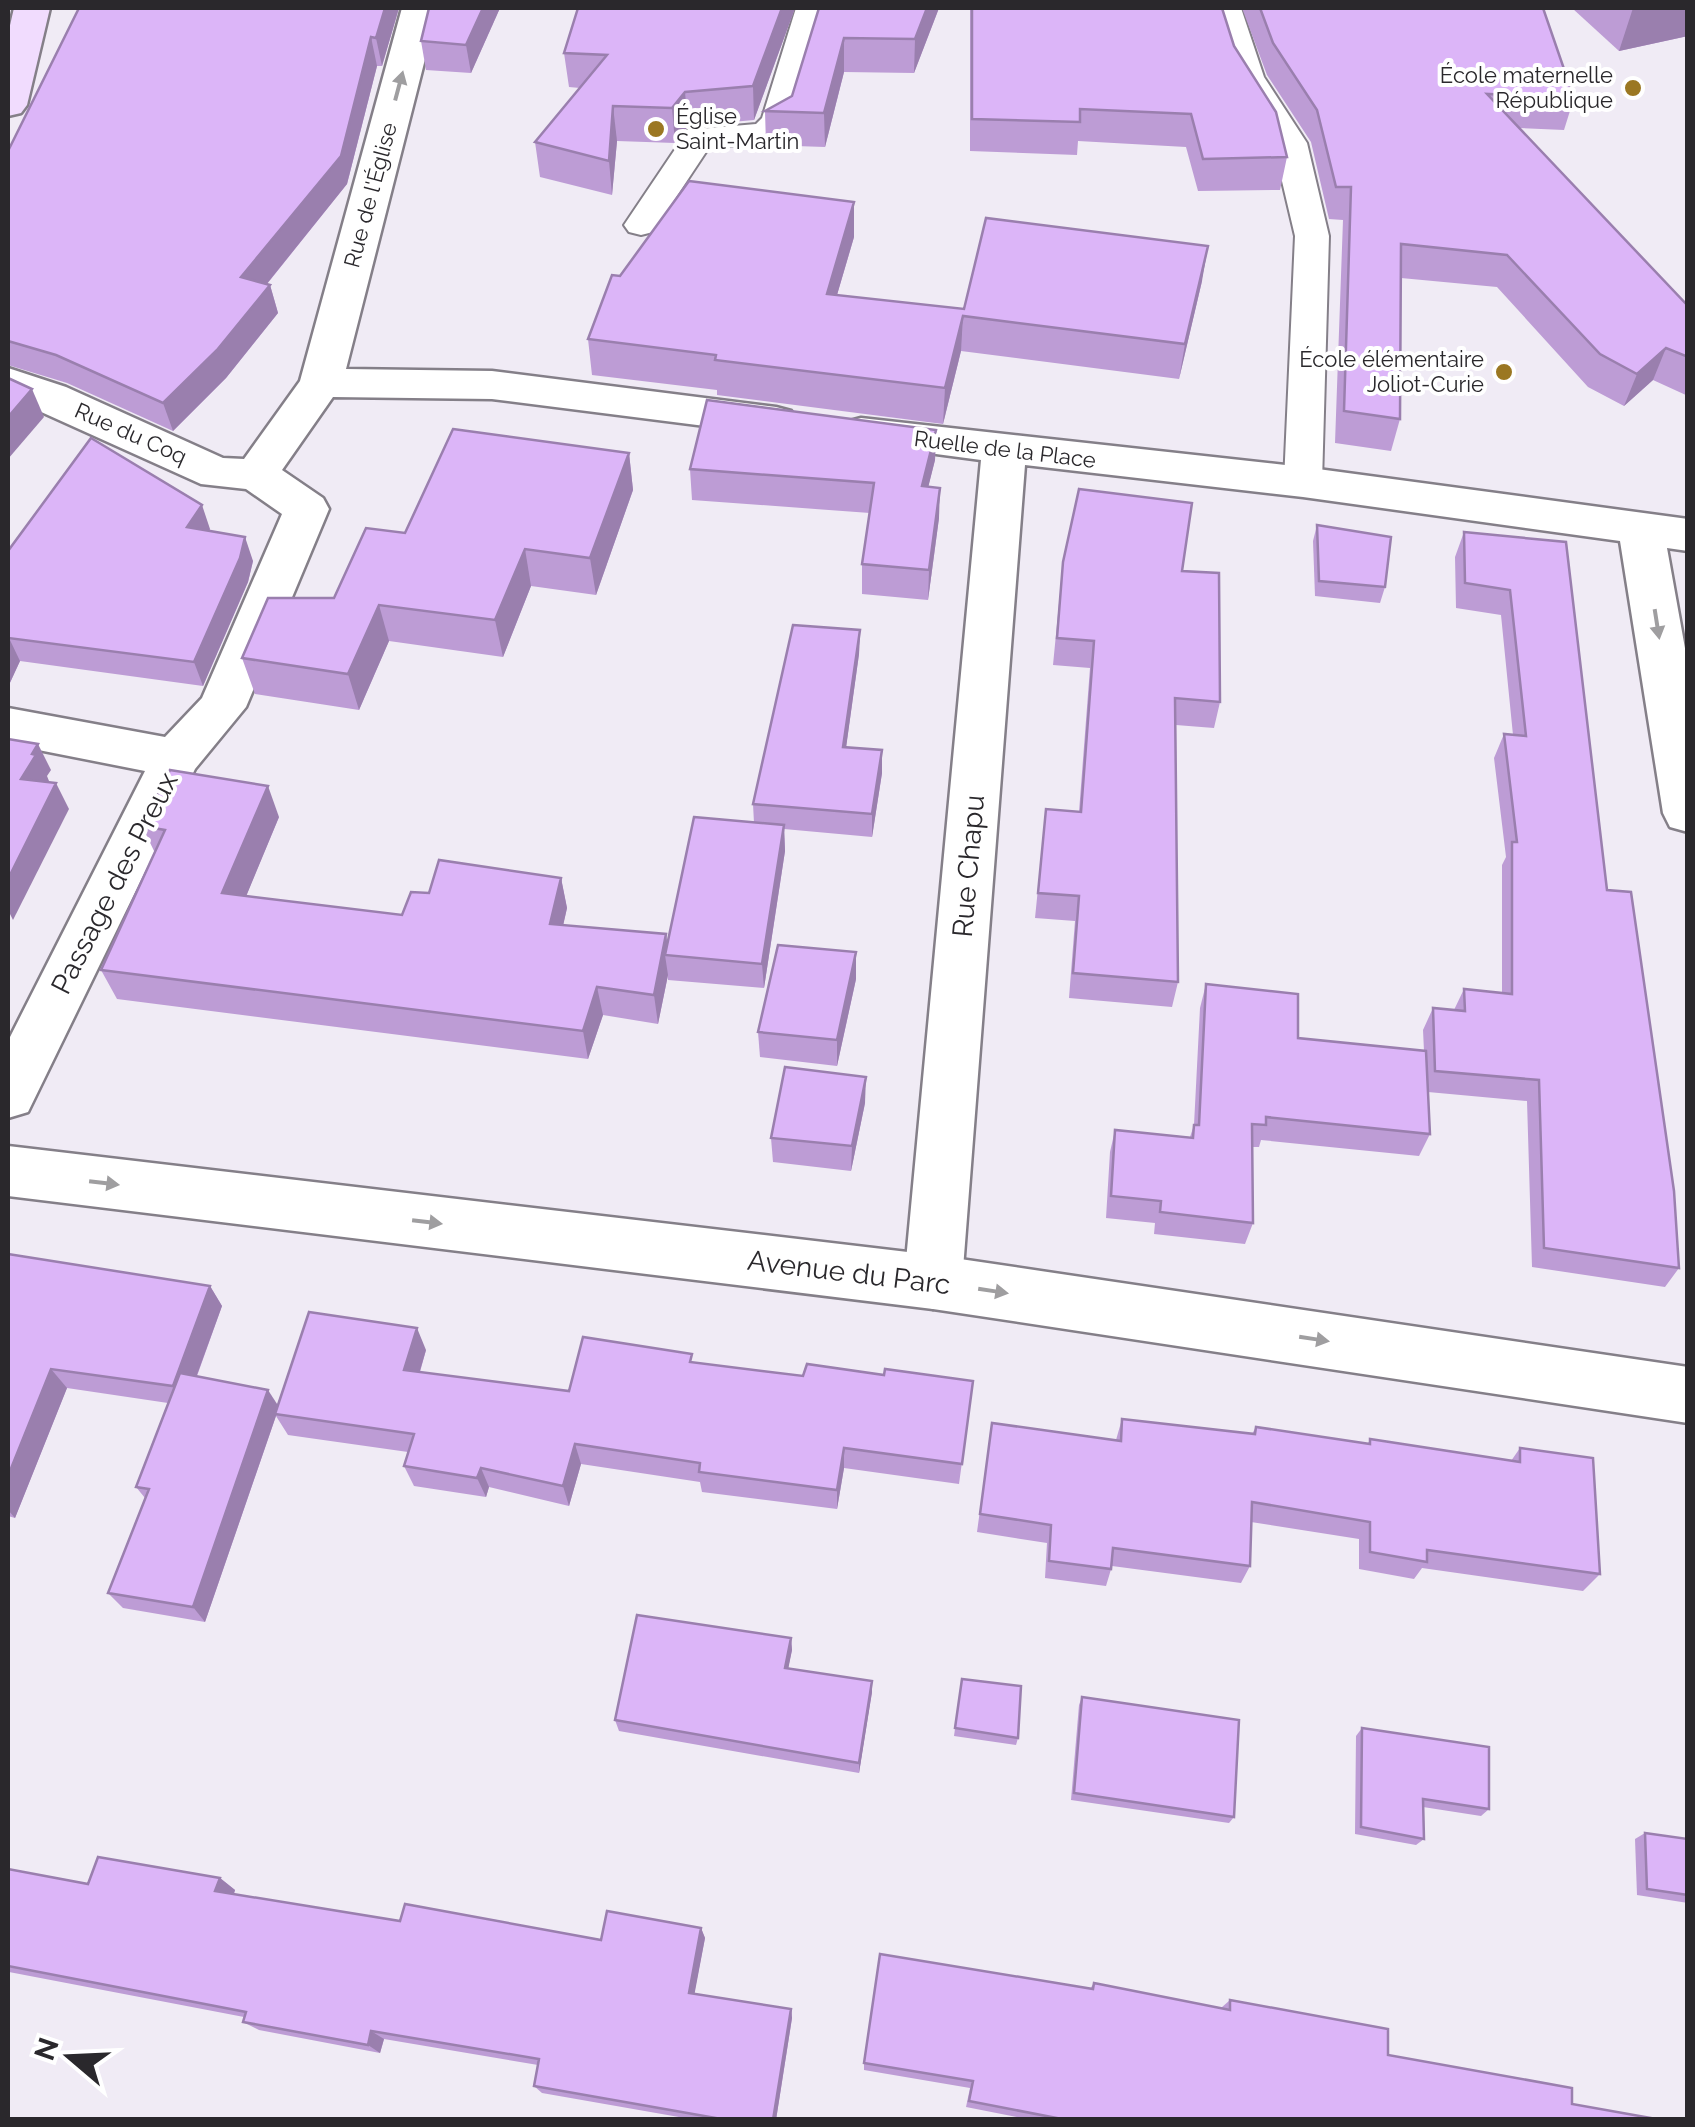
<svg xmlns="http://www.w3.org/2000/svg" width="1695" height="2127" viewBox="0 0 1695 2127" font-family="Raleway,sans-serif">
<style>
.lines{fill:none;stroke-linecap:round;stroke-linejoin:round}
.pedestrian-casing{stroke:#847f88;stroke-width:4}
.minor-casing{stroke:#847f88;stroke-width:5}
.tertiary-casing{stroke:#847f88;stroke-width:5}
.secondary-casing{stroke:#847f88;stroke-width:5}
.pedestrian{fill:#fff;fill-rule:evenodd}
.minor{fill:#fff;fill-rule:evenodd}
.tertiary{fill:#fff;fill-rule:evenodd}
.secondary{fill:#f1dcfe;fill-rule:evenodd}
.wall{fill:#bd9cd5}
.shaded-wall{fill:#9a7fae}
.building{fill:#dcb5f8;stroke:#9a7fae;stroke-width:2.5}
.oneway{fill:#9f9ea0}
.poi-dot{fill:#9b7722;stroke:#fff;stroke-width:4}
.labels{text-anchor:middle;stroke-width:8;stroke-linejoin:round;paint-order:stroke}
.far-poi-label{font-size:22px;fill:#2a282c;stroke:#fff;text-anchor:end}
.far-street-label{font-size:22px;fill:#2a282c;stroke:#fff}
.street-label{font-size:28px;fill:#2a282c;stroke:#fff}
</style>
<rect width="100%" height="100%" fill="#f0ebf5"/>
<g class="lines">
<defs>
<g id="pedestrian">
<path d="M 796,8 L 826,8 L 789,129 C 768,148 738,145 710,146 L 653,232 L 641,235 L 629,232 L 624,225 L 688,130 L 756,124 L 762,118 Z"/>
<polygon points="1211,8 1241,8 1264,77 1307,143 1329,236 1322,482 1317,491 1303,495 1289,491 1284,482 1295,236 1273,143 1232,77"/>
</g>
<g id="minor">
<polygon points="402,8 438,8 346,369 492,371 776,407 791,411 798,421 791,431 776,435 492,399 333,397 282,470 323,498 329,509 246,707 195,769 28,1112 8,1118 8,1041 145,771 8,744 8,708 165,737 202,698 282,514 246,489 201,484 8,397 8,368 66,387 223,458 244,459 300,381"/>
<polygon points="861,418 1303,467 1688,519 1688,551 1667,548 1688,665 1688,832 1670,827 1663,813 1620,541 1303,497 1025,465 962,1282 954,1301 933,1309 912,1301 904,1282 981,460 846,442 839,432 846,422"/>
</g>
<polygon id="tertiary" points="8,1146 933,1255 1688,1367 1688,1423 933,1309 8,1196"/>
<polygon id="secondary" points="14,8 50,8 27,105 21,113 8,116 8,34"/>
</defs>
<use href="#pedestrian" class="pedestrian-casing"/>
<use href="#minor" class="minor-casing"/>
<use href="#tertiary" class="tertiary-casing"/>
<use href="#secondary" class="secondary-casing"/>
<use href="#pedestrian" class="pedestrian"/>
<use href="#minor" class="minor"/>
<use href="#tertiary" class="tertiary"/>
<use href="#secondary" class="secondary"/>
</g>
<g class="wall">
<polygon points="79,8 399,8 382,66 377,66 347,184 267,284 270,285 278,313 226,378 173,431 67,383 8,365 8,151"/>
<polygon points="500,8 471,73 426,70 421,41"/>
<polygon points="795,8 754,120 688,126 675,143 617,141 612,195 540,177 535,142 580,88 569,87 564,53"/>
<polygon points="819,8 939,8 914,73 844,72 825,147 766,145 765,111 792,96"/>
<polygon points="970,8 1222,8 1234,46 1287,157 1280,190 1198,191 1186,147 1078,141 1077,155 970,151"/>
<polygon points="1242,8 1543,8 1574,98 1564,130 1519,128 1688,306 1688,396 1653,380 1624,406 1588,387 1497,287 1401,278 1400,419 1391,451 1335,443 1343,220 1329,219 1311,142 1267,75"/>
<polygon points="1572,8 1688,8 1688,36 1619,51"/>
<polygon points="854,237 837,295 964,309 1202,281 1179,379 961,351 943,424 717,395 717,390 592,375 588,339 620,276"/>
<polygon points="936,430 935,460 928,487 939,518 928,600 862,594 862,564 870,513 692,500 690,469"/>
<polygon points="629,453 633,490 596,595 531,586 503,657 389,641 359,710 255,694 242,658 334,598 405,533"/>
<polygon points="1317,525 1385,587 1380,603 1315,596 1313,541"/>
<polygon points="210,529 209,531 253,561 248,582 203,686 20,661 8,687 8,551"/>
<polygon points="1464,532 1566,542 1607,890 1679,1268 1665,1287 1532,1267 1527,1101 1428,1092 1430,1134 1419,1156 1261,1140 1259,1147 1252,1147 1253,1223 1245,1244 1154,1234 1155,1223 1106,1218 1110,1152 1115,1130 1190,1137 1194,1125 1200,1008 1206,984 1298,1038 1424,1051 1423,1030 1433,1008 1454,1010 1464,989 1502,993 1502,865 1506,857 1494,758 1504,734 1513,735 1501,615 1456,608 1455,557"/>
<polygon points="1063,562 1182,571 1220,702 1214,728 1176,725 1178,982 1172,1007 1069,998 1075,921 1035,918 1046,809 1079,812 1090,668 1053,665"/>
<polygon points="860,630 859,654 846,747 882,773 872,837 784,829 785,851 764,988 668,980 668,975 658,1024 603,1015 588,1059 117,999 101,970 155,853 142,826 279,817 246,896 402,915 429,893 561,878 567,908 563,925 666,934 667,943 754,823 753,804"/>
<polygon points="856,979 837,1066 760,1057 758,1032"/>
<polygon points="865,1103 851,1171 773,1162 771,1138"/>
<polygon points="8,1254 210,1286 222,1306 197,1376 278,1405 426,1350 420,1372 569,1391 694,1362 803,1376 884,1375 973,1381 959,1484 844,1468 837,1509 702,1492 700,1482 581,1464 569,1506 489,1487 486,1497 414,1486 404,1466 408,1452 288,1435 276,1416 205,1622 123,1608 108,1593 145,1498 136,1487 168,1403 67,1388 15,1518 8,1516"/>
<polygon points="1122,1419 1252,1434 1256,1427 1368,1444 1370,1439 1511,1461 1520,1448 1600,1574 1583,1591 1422,1568 1414,1579 1359,1569 1359,1539 1251,1522 1250,1566 1241,1583 1112,1566 1106,1586 1045,1578 1047,1543 977,1532 992,1423 1116,1440"/>
<polygon points="791,1638 792,1650 788,1668 872,1692 859,1773 619,1731 615,1720"/>
<polygon points="962,1679 1018,1738 1016,1745 954,1736"/>
<polygon points="1082,1697 1234,1817 1229,1823 1071,1800 1079,1705"/>
<polygon points="1362,1728 1489,1809 1481,1816 1423,1807 1424,1839 1416,1845 1355,1834 1356,1736"/>
<polygon points="1645,1833 1688,1839 1688,1903 1637,1895 1635,1839"/>
<polygon points="8,1869 88,1884 220,1878 235,1890 234,1894 400,1921 601,1940 701,1928 705,1938 694,1994 791,2009 792,2018 776,2120 696,2120 542,2093 534,2086 538,2065 384,2039 380,2053 259,2030 243,2022 244,2017 9,1972 8,1975"/>
<polygon points="1094,1983 1221,2008 1230,2000 1388,2055 1572,2104 1662,2120 1032,2120 966,2107 970,2088 864,2070 864,2063 1090,1989"/>
</g>
<g class="shaded-wall">
<polygon points="385,8 399,8 382,66 376,38"/>
<polygon points="483,8 500,8 471,73 466,45"/>
<polygon points="782,8 795,8 754,120 753,86"/>
<polygon points="927,8 939,8 914,73 915,39"/>
<polygon points="1633,8 1688,8 1688,36 1619,51"/>
<polygon points="371,37 377,66 347,184 249,306 241,277"/>
<polygon points="844,38 844,72 825,147 824,113"/>
<polygon points="685,92 688,126 675,143 672,108"/>
<polygon points="613,106 617,141 612,195 609,161"/>
<polygon points="854,202 854,237 827,329 827,294"/>
<polygon points="1208,246 1202,281 1179,379 1185,344"/>
<polygon points="270,285 278,313 226,378 173,431 163,403"/>
<polygon points="963,316 961,351 943,424 945,388"/>
<polygon points="1666,348 1653,380 1624,406 1637,374"/>
<polygon points="32,389 44,417 8,459 8,417"/>
<polygon points="936,430 935,460 921,516 922,486"/>
<polygon points="629,453 633,490 596,595 590,558"/>
<polygon points="940,488 939,518 928,600 929,570"/>
<polygon points="202,505 210,529 196,552 187,527"/>
<polygon points="245,537 253,561 248,582 203,686 194,662"/>
<polygon points="525,549 531,586 503,657 495,620"/>
<polygon points="379,605 389,641 359,710 348,674"/>
<polygon points="860,630 859,654 843,770 843,747"/>
<polygon points="9,638 20,661 8,687 8,640"/>
<polygon points="38,744 51,770 47,776 49,781 35,804 21,779 32,754"/>
<polygon points="882,750 882,773 872,837 872,814"/>
<polygon points="56,783 69,809 13,920 8,910 8,879"/>
<polygon points="268,786 279,817 235,923 222,893"/>
<polygon points="784,825 785,851 764,988 762,964"/>
<polygon points="561,878 567,908 557,953 550,924"/>
<polygon points="666,934 669,955 665,955 668,975 658,1024 654,995"/>
<polygon points="856,952 856,979 837,1066 837,1040"/>
<polygon points="597,987 603,1015 588,1059 583,1031"/>
<polygon points="866,1077 865,1103 851,1171 852,1146"/>
<polygon points="210,1286 222,1306 186,1405 173,1386"/>
<polygon points="417,1328 426,1350 414,1391 404,1370"/>
<polygon points="51,1369 67,1388 15,1518 8,1510 8,1476"/>
<polygon points="268,1390 279,1407 205,1622 193,1607"/>
<polygon points="575,1444 581,1464 569,1506 563,1486"/>
<polygon points="844,1448 844,1468 837,1509 837,1490"/>
<polygon points="481,1468 489,1487 486,1497 477,1478"/>
<polygon points="791,1638 792,1650 786,1680 785,1668"/>
<polygon points="872,1681 872,1692 859,1773 859,1763"/>
<polygon points="220,1878 235,1890 231,1902 215,1891"/>
<polygon points="701,1928 705,1938 693,2002 689,1993"/>
<polygon points="791,2009 792,2018 776,2120 773,2120"/>
<polygon points="371,2031 384,2039 380,2053 368,2045"/>
</g>
<g class="building">
<polygon points="79,8 385,8 376,38 371,37 341,156 241,277 270,285 217,350 163,403 56,355 8,341 8,151"/>
<polygon points="429,8 483,8 466,45 421,41"/>
<polygon points="578,8 782,8 753,86 685,92 672,108 613,106 609,161 535,142 607,55 564,53"/>
<polygon points="819,8 927,8 915,39 844,38 824,113 765,111 792,96"/>
<polygon points="972,8 1222,8 1234,46 1276,112 1287,157 1203,159 1191,114 1080,109 1080,122 972,119"/>
<polygon points="1260,8 1543,8 1574,98 1487,94 1688,306 1688,357 1666,348 1637,374 1600,354 1507,255 1401,244 1400,419 1344,411 1351,187 1336,187 1317,110 1273,43"/>
<polygon points="689,181 854,202 827,294 964,309 986,218 1208,246 1185,344 963,316 945,388 715,360 716,355 588,339 612,275 620,276"/>
<polygon points="8,378 32,389 8,417"/>
<polygon points="707,400 936,430 922,486 940,488 929,570 862,564 874,483 690,469"/>
<polygon points="453,429 629,453 590,558 525,549 495,620 379,605 348,674 242,658 268,598 334,598 366,528 405,533"/>
<polygon points="91,438 202,505 187,527 245,537 240,558 194,662 9,638 8,640 8,551"/>
<polygon points="1079,489 1192,503 1182,571 1219,573 1220,702 1175,698 1178,982 1073,973 1079,896 1038,893 1046,809 1081,812 1094,641 1057,638 1063,562"/>
<polygon points="1317,525 1391,537 1385,587 1319,581"/>
<polygon points="1464,532 1566,542 1607,890 1631,892 1674,1191 1679,1268 1544,1248 1539,1080 1435,1071 1433,1008 1465,1011 1464,989 1512,994 1512,842 1517,842 1504,734 1526,736 1510,590 1465,583"/>
<polygon points="793,625 860,630 843,747 882,750 872,814 753,804"/>
<polygon points="8,739 38,744 32,754 36,755 21,779 56,783 8,879"/>
<polygon points="170,770 268,786 222,893 402,915 411,892 429,893 439,860 561,878 550,924 666,934 654,995 597,987 583,1031 101,970 165,830 142,826"/>
<polygon points="694,817 784,825 762,964 665,955"/>
<polygon points="778,945 856,952 837,1040 758,1032"/>
<polygon points="1206,984 1298,994 1298,1038 1426,1051 1430,1134 1266,1117 1266,1125 1252,1124 1253,1223 1160,1212 1161,1201 1111,1196 1115,1130 1193,1138 1194,1125 1199,1125"/>
<polygon points="785,1067 866,1077 852,1146 771,1138"/>
<polygon points="8,1254 210,1286 173,1386 51,1369 8,1476"/>
<polygon points="309,1312 417,1328 404,1370 569,1391 583,1337 692,1354 690,1362 803,1376 807,1364 884,1375 885,1369 973,1381 962,1464 844,1448 837,1490 699,1472 700,1463 575,1444 563,1486 481,1468 477,1478 404,1466 414,1434 275,1414"/>
<polygon points="180,1373 268,1390 193,1607 108,1593 149,1489 136,1487"/>
<polygon points="1122,1419 1255,1434 1256,1427 1370,1444 1370,1439 1520,1462 1520,1448 1593,1458 1600,1574 1427,1550 1427,1562 1370,1552 1370,1522 1252,1502 1250,1566 1113,1548 1111,1569 1049,1561 1051,1525 980,1514 992,1423 1121,1441"/>
<polygon points="637,1615 791,1638 785,1668 872,1681 859,1763 615,1720"/>
<polygon points="962,1679 1021,1686 1018,1738 955,1728"/>
<polygon points="1082,1697 1239,1720 1234,1817 1074,1793"/>
<polygon points="1362,1728 1489,1747 1489,1809 1423,1799 1424,1839 1361,1827"/>
<polygon points="1645,1833 1688,1839 1688,1895 1647,1889"/>
<polygon points="98,1857 220,1878 215,1891 400,1921 405,1904 601,1940 607,1911 701,1928 689,1993 791,2009 773,2120 727,2120 534,2086 539,2059 371,2031 368,2045 243,2022 246,2012 8,1966 8,1869 88,1884"/>
<polygon points="880,1954 1093,1989 1094,1983 1230,2010 1230,2000 1388,2029 1388,2055 1572,2088 1572,2104 1662,2120 1067,2120 969,2101 973,2081 864,2063"/>
</g>
<defs><path id="oneway-solid" d="M-6-.8H1V-3.2L6.5 0L1 3.2V.8H-6Z" transform="scale(2.5)"/></defs>
<g class="oneway">
<use href="#oneway-solid" transform="translate(399 86) rotate(-75)"/>
<use href="#oneway-solid" transform="translate(1657 624) rotate(81)"/>
<use href="#oneway-solid" transform="translate(104 1183) rotate(7)"/>
<use href="#oneway-solid" transform="translate(427 1222) rotate(7)"/>
<use href="#oneway-solid" transform="translate(993 1291) rotate(9)"/>
<use href="#oneway-solid" transform="translate(1314 1339) rotate(9)"/>
</g>
<g class="poi-dot">
<circle cx="1633" cy="88" r="10"/>
<circle cx="656" cy="129" r="10"/>
<circle cx="1504" cy="372" r="10"/>
</g>
<g class="labels">
<g class="far-poi-label">
<text x="1613" y="83">École maternelle<tspan x="1613" dy="25">République</tspan></text>
<text x="676" y="124" text-anchor="start">Église<tspan x="676" dy="25">Saint-Martin</tspan></text>
<text x="1484" y="367">École élémentaire<tspan x="1484" dy="25">Joliot-Curie</tspan></text>
</g>
<g class="far-street-label">
<text transform="translate(370 195) rotate(-75)" y="8">Rue de l'Église</text>
<text transform="translate(131 433) rotate(24)" y="8">Rue du Coq</text>
<text transform="translate(1005 449) rotate(7)" y="8">Ruelle de la Place</text>
</g>
<g class="street-label">
<text transform="translate(968 866) rotate(-85)" y="10">Rue Chapu</text>
<text transform="translate(114 883) rotate(-63)" y="10">Passage des Preux</text>
<text transform="translate(849 1272) rotate(7)" y="10">Avenue du Parc</text>
</g>
</g>
<rect width="1695" height="2127" fill="none" stroke="#2a282c" stroke-width="20"/>
<g transform="translate(70 2057) rotate(289)" stroke="#ffffff" stroke-width="8" paint-order="stroke">
<path d="M0-8L18 38L0 25L-18 38Z" fill="#2a282c"/>
<text y="-15" font-size="28" font-weight="bold" text-anchor="middle" fill="#2a282c">N</text>
</g>
</svg>
